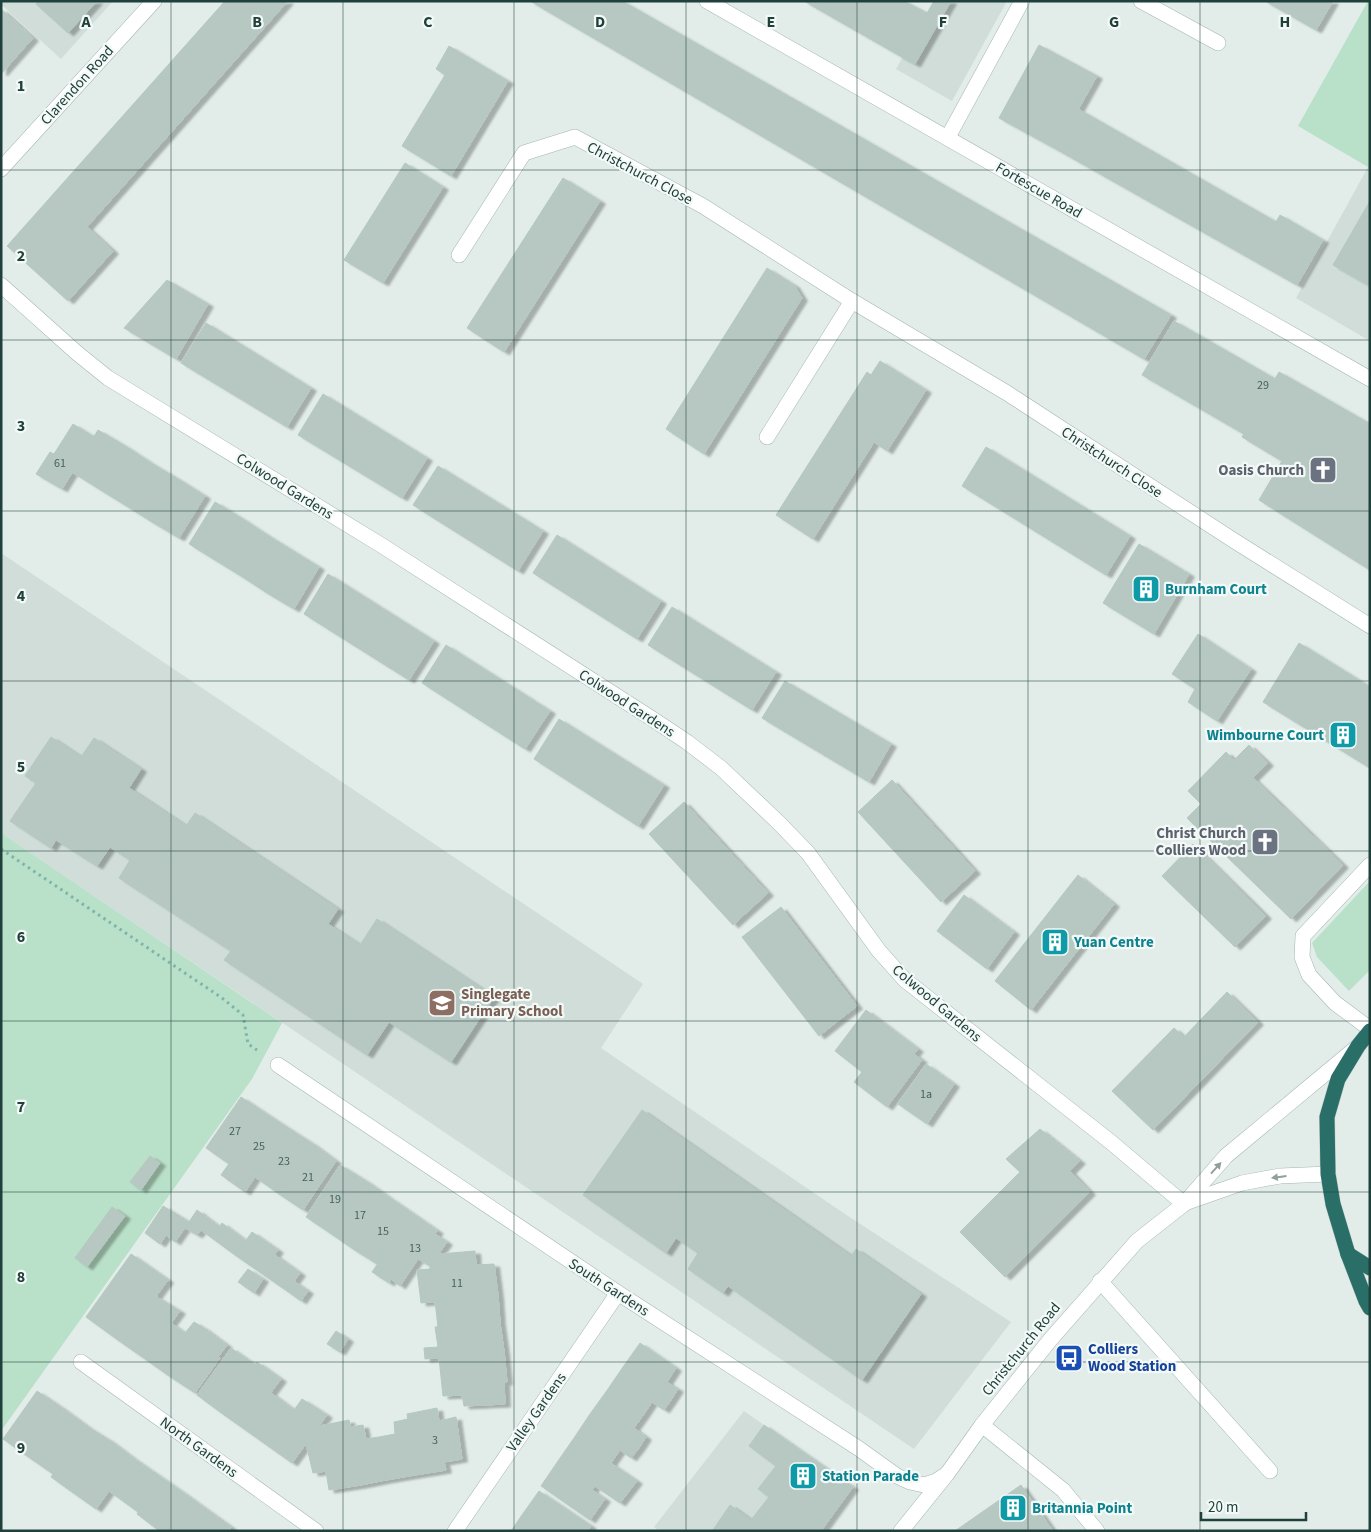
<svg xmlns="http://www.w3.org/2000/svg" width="1371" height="1532" viewBox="0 0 1371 1532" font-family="'Source Sans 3',sans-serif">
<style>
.built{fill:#d0ddd9}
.green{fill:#b9e0c8}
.building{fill:#b7c8c3;stroke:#b4c8c1;filter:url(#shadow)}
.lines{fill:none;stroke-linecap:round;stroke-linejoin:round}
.minor-casing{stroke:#a4b6b1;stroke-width:16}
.highway-casing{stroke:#c1cac8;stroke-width:16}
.path{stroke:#7fb4a9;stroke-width:3;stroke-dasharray:2.5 4;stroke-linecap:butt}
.minor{stroke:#fff;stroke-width:15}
.highway{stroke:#296f68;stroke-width:15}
.oneway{fill:#90a09d}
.grid{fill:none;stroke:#20403b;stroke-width:1;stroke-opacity:0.55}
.labels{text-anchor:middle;stroke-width:4.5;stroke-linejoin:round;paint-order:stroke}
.number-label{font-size:12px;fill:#46625d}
.street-label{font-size:15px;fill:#20403b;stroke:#f3f9f7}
.worship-label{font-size:15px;font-weight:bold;fill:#5b616d;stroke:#f3f9f7;text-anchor:end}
.culture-label{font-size:15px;font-weight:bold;fill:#0d838f;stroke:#f3f9f7;text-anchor:start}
.education-label{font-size:15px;font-weight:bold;fill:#785e54;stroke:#f3f9f7;text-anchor:start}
.transit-label{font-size:15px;font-weight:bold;fill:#164399;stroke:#f3f9f7;text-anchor:start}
.grid-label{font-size:16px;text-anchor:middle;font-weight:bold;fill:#20403b;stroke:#f3f9f7;stroke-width:4.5;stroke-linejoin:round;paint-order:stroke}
</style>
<defs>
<filter id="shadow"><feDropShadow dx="5.5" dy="3" stdDeviation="1" flood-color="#0004"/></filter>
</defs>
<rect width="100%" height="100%" fill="#e2ede9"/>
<g class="built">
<polygon points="1,1 113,1 61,59 1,4"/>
<polygon points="934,1 1007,1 952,101 896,69"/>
<polygon points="1368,167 1370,167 1370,341 1296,298"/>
<polygon points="1,553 643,984 601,1048 845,1214 1011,1322 914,1449 1,833"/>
<polygon points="744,1411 853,1487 821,1531 659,1531 654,1527"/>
</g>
<g class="green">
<polygon points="1368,1 1370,1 1370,167 1368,167 1298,126"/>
<polygon points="1,833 282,1023 252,1079 1,1431"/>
<polygon points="1370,881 1370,970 1349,991 1317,957 1312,943"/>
</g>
<g class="building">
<polygon points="38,1 97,1 68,33 36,4"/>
<polygon points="225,1 288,1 87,227 113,251 68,301 7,246"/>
<polygon points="530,1 622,1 1171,315 1144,359"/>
<polygon points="804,1 904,1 927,13 902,57"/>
<polygon points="934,1 951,1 915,64 902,57"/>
<polygon points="1265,1 1333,1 1316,30"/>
<polygon points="1,9 33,38 2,73 1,72"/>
<polygon points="1039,45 1097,76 1056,149 999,118"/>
<polygon points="449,46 508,81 451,176 402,146 445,75 436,69"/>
<polygon points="1078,109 1276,222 1280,215 1323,240 1297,285 1056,149"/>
<polygon points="405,163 443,187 383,283 344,260"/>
<polygon points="563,178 600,201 504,352 467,328"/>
<polygon points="1370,201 1370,286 1333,265"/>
<polygon points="767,268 794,285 802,298 704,454 666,429"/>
<polygon points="167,280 208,304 176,359 124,328"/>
<polygon points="1174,321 1275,379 1244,434 1142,375"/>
<polygon points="206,323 311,388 287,427 181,363"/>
<polygon points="880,361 926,390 887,451 874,442 813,539 776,515 867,372 871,375"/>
<polygon points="1279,372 1370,424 1370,570 1259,500 1282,461 1242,437"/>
<polygon points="323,394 427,458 402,498 298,435"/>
<polygon points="73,424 94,437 62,489 36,474 50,452 54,454"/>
<polygon points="98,430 125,446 99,489 72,472"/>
<polygon points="125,446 151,463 125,505 99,489"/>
<polygon points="986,447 1130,536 1106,575 962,486"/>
<polygon points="151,463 178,479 152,522 125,505"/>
<polygon points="438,466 543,531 518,571 413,505"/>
<polygon points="178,479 205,496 179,538 152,522"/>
<polygon points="215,502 241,518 215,560 189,544"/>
<polygon points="241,518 267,535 241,576 215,560"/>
<polygon points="267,535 293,551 267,593 241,576"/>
<polygon points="557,535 661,601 637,639 533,573"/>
<polygon points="1139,544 1189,574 1154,634 1103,603"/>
<polygon points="293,551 319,567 294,609 267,593"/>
<polygon points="328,574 434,641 409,680 304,614"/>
<polygon points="672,607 776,672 752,710 648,645"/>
<polygon points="1198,634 1251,669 1217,721 1188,702 1195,689 1172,674"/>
<polygon points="1299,643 1370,687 1370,768 1263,702"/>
<polygon points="446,645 550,711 525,749 422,683"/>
<polygon points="785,681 891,744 869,782 762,718"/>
<polygon points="559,719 664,785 638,826 534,759"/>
<polygon points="51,737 81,757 94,738 141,769 129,788 186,826 195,813 338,909 328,924 360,945 377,919 494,997 451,1062 389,1022 367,1055 224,960 231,951 119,878 130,860 110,847 97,866 56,840 51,848 10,821 36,783 25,776"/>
<polygon points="1249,745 1268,763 1253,778 1343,865 1291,919 1187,818 1201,804 1188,791 1226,752 1234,760"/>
<polygon points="892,780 975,871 941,902 858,812"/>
<polygon points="684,802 768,893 733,925 649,834"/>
<polygon points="1193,844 1266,916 1235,947 1162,876"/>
<polygon points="1078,875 1114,904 1031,1010 995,981"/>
<polygon points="964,895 1014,932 987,969 937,931"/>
<polygon points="781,907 857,1006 819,1036 742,937"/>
<polygon points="1227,992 1258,1022 1153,1130 1112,1091 1174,1028 1184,1037"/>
<polygon points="866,1010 918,1049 914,1054 922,1060 887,1107 854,1082 862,1072 835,1051"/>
<polygon points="926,1064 954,1084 927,1124 898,1104"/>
<polygon points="241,1097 265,1113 229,1164 206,1148"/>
<polygon points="642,1110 851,1256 856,1249 921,1294 862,1380 728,1286 723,1293 688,1269 698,1253 676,1238 666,1253 583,1195"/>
<polygon points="265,1113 288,1128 245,1192 221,1175"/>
<polygon points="288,1128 313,1144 279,1194 255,1177"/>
<polygon points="1040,1129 1080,1161 1070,1171 1090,1192 1005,1277 960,1232 1020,1172 1006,1159"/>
<polygon points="313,1144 336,1161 303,1210 279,1194"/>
<polygon points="150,1156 160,1163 141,1190 130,1182"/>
<polygon points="340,1165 366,1181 330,1233 306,1217"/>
<polygon points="366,1181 390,1198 353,1249 330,1233"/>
<polygon points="390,1198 412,1213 377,1264 353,1249"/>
<polygon points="163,1206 189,1222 175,1242 166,1235 160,1244 145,1233"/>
<polygon points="112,1207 125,1216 87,1267 75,1258"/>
<polygon points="197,1210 219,1227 222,1223 246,1241 235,1255 201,1230 197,1235 185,1228"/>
<polygon points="412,1213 438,1231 435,1234 447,1242 430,1266 418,1259 400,1286 391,1279 389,1283 372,1272"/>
<polygon points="252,1232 278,1250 261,1273 235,1255"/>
<polygon points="475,1251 476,1265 494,1264 498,1295 421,1303 417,1270 430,1269 430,1266 439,1254"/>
<polygon points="131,1254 168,1280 122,1343 86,1317"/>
<polygon points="275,1255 300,1273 287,1291 261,1273"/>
<polygon points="248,1269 263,1279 254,1293 238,1282"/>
<polygon points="295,1282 308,1291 301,1301 287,1291"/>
<polygon points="498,1295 500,1323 438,1327 435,1301"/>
<polygon points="157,1297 180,1311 145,1359 122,1343"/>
<polygon points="194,1322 204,1328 169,1376 145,1359 172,1324 185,1333"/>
<polygon points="500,1323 504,1351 425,1359 424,1348 438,1347 435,1327"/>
<polygon points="204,1328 227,1345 218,1357 220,1358 195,1393 169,1376"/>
<polygon points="336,1331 348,1339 340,1352 327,1344"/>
<polygon points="640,1343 676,1368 667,1382 678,1389 671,1400 623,1367"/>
<polygon points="231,1348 255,1365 220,1412 197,1395"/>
<polygon points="504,1351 507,1382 504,1382 505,1404 464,1406 462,1395 443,1396 439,1358"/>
<polygon points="257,1362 281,1379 244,1429 220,1412"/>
<polygon points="623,1367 671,1400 664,1410 652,1402 644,1414 608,1389"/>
<polygon points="608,1389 644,1414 634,1428 646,1437 639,1448 590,1414"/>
<polygon points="37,1391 62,1408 27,1456 3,1439"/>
<polygon points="271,1393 294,1410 268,1446 244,1429"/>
<polygon points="302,1399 327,1415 292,1463 268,1446"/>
<polygon points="62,1408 88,1427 53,1474 27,1456"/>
<polygon points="437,1408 439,1421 456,1417 462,1459 444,1462 446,1470 415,1475 407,1414"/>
<polygon points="590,1414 639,1448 631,1458 620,1450 611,1463 574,1438"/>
<polygon points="408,1419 415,1475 386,1480 379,1437 395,1434 394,1422"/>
<polygon points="349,1420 361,1485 329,1490 326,1471 313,1473 306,1444 319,1426"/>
<polygon points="363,1425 366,1439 379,1437 386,1480 361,1485 350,1427"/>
<polygon points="764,1425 853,1487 821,1531 713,1530 730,1505 751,1520 769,1497 758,1489 776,1466 749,1446"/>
<polygon points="88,1427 109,1440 72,1492 51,1477"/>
<polygon points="574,1438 637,1481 620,1503 558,1461"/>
<polygon points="109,1440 133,1458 96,1509 72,1492"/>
<polygon points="133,1458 162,1478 138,1512 109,1491"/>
<polygon points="558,1461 595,1486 592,1490 605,1499 590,1520 541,1486"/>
<polygon points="162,1478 185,1494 158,1530 137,1514"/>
<polygon points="1021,1485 1053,1531 955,1531"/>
<polygon points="539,1491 591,1526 587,1531 545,1531 522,1515"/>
<polygon points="185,1494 210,1512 196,1531 158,1530"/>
<polygon points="210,1512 231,1527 229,1531 196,1531"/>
<polygon points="522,1515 545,1531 511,1531"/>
</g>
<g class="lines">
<defs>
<g id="minor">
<polyline points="707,1 1370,379"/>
<polyline points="1141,1 1218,43"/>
<polyline points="948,137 1022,1"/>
<polyline points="1,169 154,1"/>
<polyline points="459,255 524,153 575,137 703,206 852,301 1007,393 1233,540 1370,626"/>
<polyline points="1,285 77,353 108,378 381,545 651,718 687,742 721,768 779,823 808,853 879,951 905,980 1112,1143 1184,1204"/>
<polyline points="767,437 852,301"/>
<polyline points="1370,865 1303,936 1302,957 1309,975 1335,1003 1370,1029"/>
<polyline points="278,1065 618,1293 858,1448 897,1476 910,1482 924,1485 936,1481 947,1474"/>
<polyline points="1185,1203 1242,1183 1280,1176 1328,1174"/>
<polyline points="1100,1281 1270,1471"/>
<polyline points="81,1362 316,1531"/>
<polyline points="982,1425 1063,1490 1097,1531"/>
<polyline points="455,1531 618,1293"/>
<polyline points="901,1531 947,1474 982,1425 1050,1340 1137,1241 1184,1204 1226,1156 1356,1048"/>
</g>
<g id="highway">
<polyline points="1370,1031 1358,1046 1338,1079 1327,1117 1328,1174 1333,1204 1348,1254 1366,1301 1370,1308"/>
<polyline points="1348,1254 1370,1268"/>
</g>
</defs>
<use href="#minor" class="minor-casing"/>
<use href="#highway" class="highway-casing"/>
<polyline class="path" points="1,849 222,998 243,1015 248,1044 257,1050"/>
<use href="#minor" class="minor"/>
<use href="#highway" class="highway"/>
</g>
<defs><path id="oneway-solid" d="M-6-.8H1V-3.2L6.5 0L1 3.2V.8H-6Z" transform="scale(1.25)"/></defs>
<g class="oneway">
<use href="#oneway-solid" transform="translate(1216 1168) rotate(-48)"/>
<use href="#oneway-solid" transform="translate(1279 1177) rotate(173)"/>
</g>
<path class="grid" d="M 171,1 L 171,1531M 343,1 L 343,1531M 514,1 L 514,1531M 686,1 L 686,1531M 857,1 L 857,1531M 1028,1 L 1028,1531M 1200,1 L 1200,1531M 1,170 L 1370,170M 1,340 L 1370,340M 1,511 L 1370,511M 1,681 L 1370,681M 1,851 L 1370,851M 1,1021 L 1370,1021M 1,1192 L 1370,1192M 1,1362 L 1370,1362"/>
<defs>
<symbol id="church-square" viewBox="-11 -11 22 22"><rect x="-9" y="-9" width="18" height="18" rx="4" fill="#6b7280" stroke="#f3f9f7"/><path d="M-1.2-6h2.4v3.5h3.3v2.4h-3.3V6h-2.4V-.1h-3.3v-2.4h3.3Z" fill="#fff"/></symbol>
<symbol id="building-square" viewBox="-11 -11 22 22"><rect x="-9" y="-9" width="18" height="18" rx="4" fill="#0f9aa8" stroke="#f3f9f7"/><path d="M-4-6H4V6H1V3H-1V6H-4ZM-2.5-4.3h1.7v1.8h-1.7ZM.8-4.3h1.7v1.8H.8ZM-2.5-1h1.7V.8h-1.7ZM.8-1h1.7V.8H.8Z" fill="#fff"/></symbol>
<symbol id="school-square" viewBox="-11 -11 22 22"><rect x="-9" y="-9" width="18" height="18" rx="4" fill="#8d6e63" stroke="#f3f9f7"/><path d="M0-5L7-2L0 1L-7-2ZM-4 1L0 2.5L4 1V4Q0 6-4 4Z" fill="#fff"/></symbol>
<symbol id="bus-square" viewBox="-11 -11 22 22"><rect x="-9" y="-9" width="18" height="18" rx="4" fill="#1a4fb4" stroke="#f3f9f7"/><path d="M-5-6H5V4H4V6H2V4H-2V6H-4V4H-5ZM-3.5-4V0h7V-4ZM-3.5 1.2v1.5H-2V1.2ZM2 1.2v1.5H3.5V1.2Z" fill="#fff"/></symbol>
</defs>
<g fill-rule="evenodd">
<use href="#church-square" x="1307" y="454" width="32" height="32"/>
<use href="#building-square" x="1130" y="573" width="32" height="32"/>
<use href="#building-square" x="1327" y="719" width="32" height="32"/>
<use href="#church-square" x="1249" y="826" width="32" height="32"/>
<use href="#building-square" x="1039" y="926" width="32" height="32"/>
<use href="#school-square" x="426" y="987" width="32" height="32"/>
<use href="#bus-square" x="1053" y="1342" width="32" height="32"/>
<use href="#building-square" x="787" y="1460" width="32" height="32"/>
<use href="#building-square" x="997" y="1492" width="32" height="32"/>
</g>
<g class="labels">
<g class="number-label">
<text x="1263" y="389">29</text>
<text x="60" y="467">61</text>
<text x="926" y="1098">1a</text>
<text x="235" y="1135">27</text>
<text x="259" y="1150">25</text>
<text x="284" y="1165">23</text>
<text x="308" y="1181">21</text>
<text x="335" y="1203">19</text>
<text x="360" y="1219">17</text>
<text x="383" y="1235">15</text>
<text x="415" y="1252">13</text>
<text x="457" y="1287">11</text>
<text x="435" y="1444">3</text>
</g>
<g class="street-label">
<text transform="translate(77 85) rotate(-48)" y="5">Clarendon Road</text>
<text transform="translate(640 173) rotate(28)" y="5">Christchurch Close</text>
<text transform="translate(1039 190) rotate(30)" y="5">Fortescue Road</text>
<text transform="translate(1112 462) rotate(33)" y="5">Christchurch Close</text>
<text transform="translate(285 486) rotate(32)" y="5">Colwood Gardens</text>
<text transform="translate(627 703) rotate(33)" y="5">Colwood Gardens</text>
<text transform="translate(937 1003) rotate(40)" y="5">Colwood Gardens</text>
<text transform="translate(609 1287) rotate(33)" y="5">South Gardens</text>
<text transform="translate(1021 1349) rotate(-51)" y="5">Christchurch Road</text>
<text transform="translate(536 1412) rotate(-55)" y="5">Valley Gardens</text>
<text transform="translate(199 1447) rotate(36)" y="5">North Gardens</text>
</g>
<g class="worship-label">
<text x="1304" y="475">Oasis Church</text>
<text x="1246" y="838">Christ Church<tspan x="1246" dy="17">Colliers Wood</tspan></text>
</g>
<g class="culture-label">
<text x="1165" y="594">Burnham Court</text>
<text x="1324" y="740" text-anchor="end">Wimbourne Court</text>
<text x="1074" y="947">Yuan Centre</text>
<text x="822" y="1481">Station Parade</text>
<text x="1032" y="1513">Britannia Point</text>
</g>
<g class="education-label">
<text x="461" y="999">Singlegate<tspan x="461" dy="17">Primary School</tspan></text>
</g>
<g class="transit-label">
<text x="1088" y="1354">Colliers<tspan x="1088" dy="17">Wood Station</tspan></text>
</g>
</g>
<g class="grid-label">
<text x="86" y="27">A</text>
<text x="257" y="27">B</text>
<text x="428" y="27">C</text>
<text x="600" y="27">D</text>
<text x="771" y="27">E</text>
<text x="943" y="27">F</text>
<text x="1114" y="27">G</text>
<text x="1285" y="27">H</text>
<text x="21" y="91">1</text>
<text x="21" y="261">2</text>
<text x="21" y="431">3</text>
<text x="21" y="601">4</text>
<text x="21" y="772">5</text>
<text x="21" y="942">6</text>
<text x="21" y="1112">7</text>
<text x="21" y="1282">8</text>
<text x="21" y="1453">9</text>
</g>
<rect width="1371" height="1532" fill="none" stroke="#20403b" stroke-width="5"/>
<path d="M1201 1512v8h105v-8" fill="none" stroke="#20403b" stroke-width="2.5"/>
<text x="1208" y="1512" font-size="15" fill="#20403b" stroke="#f3f9f7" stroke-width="4" paint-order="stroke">20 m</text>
</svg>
